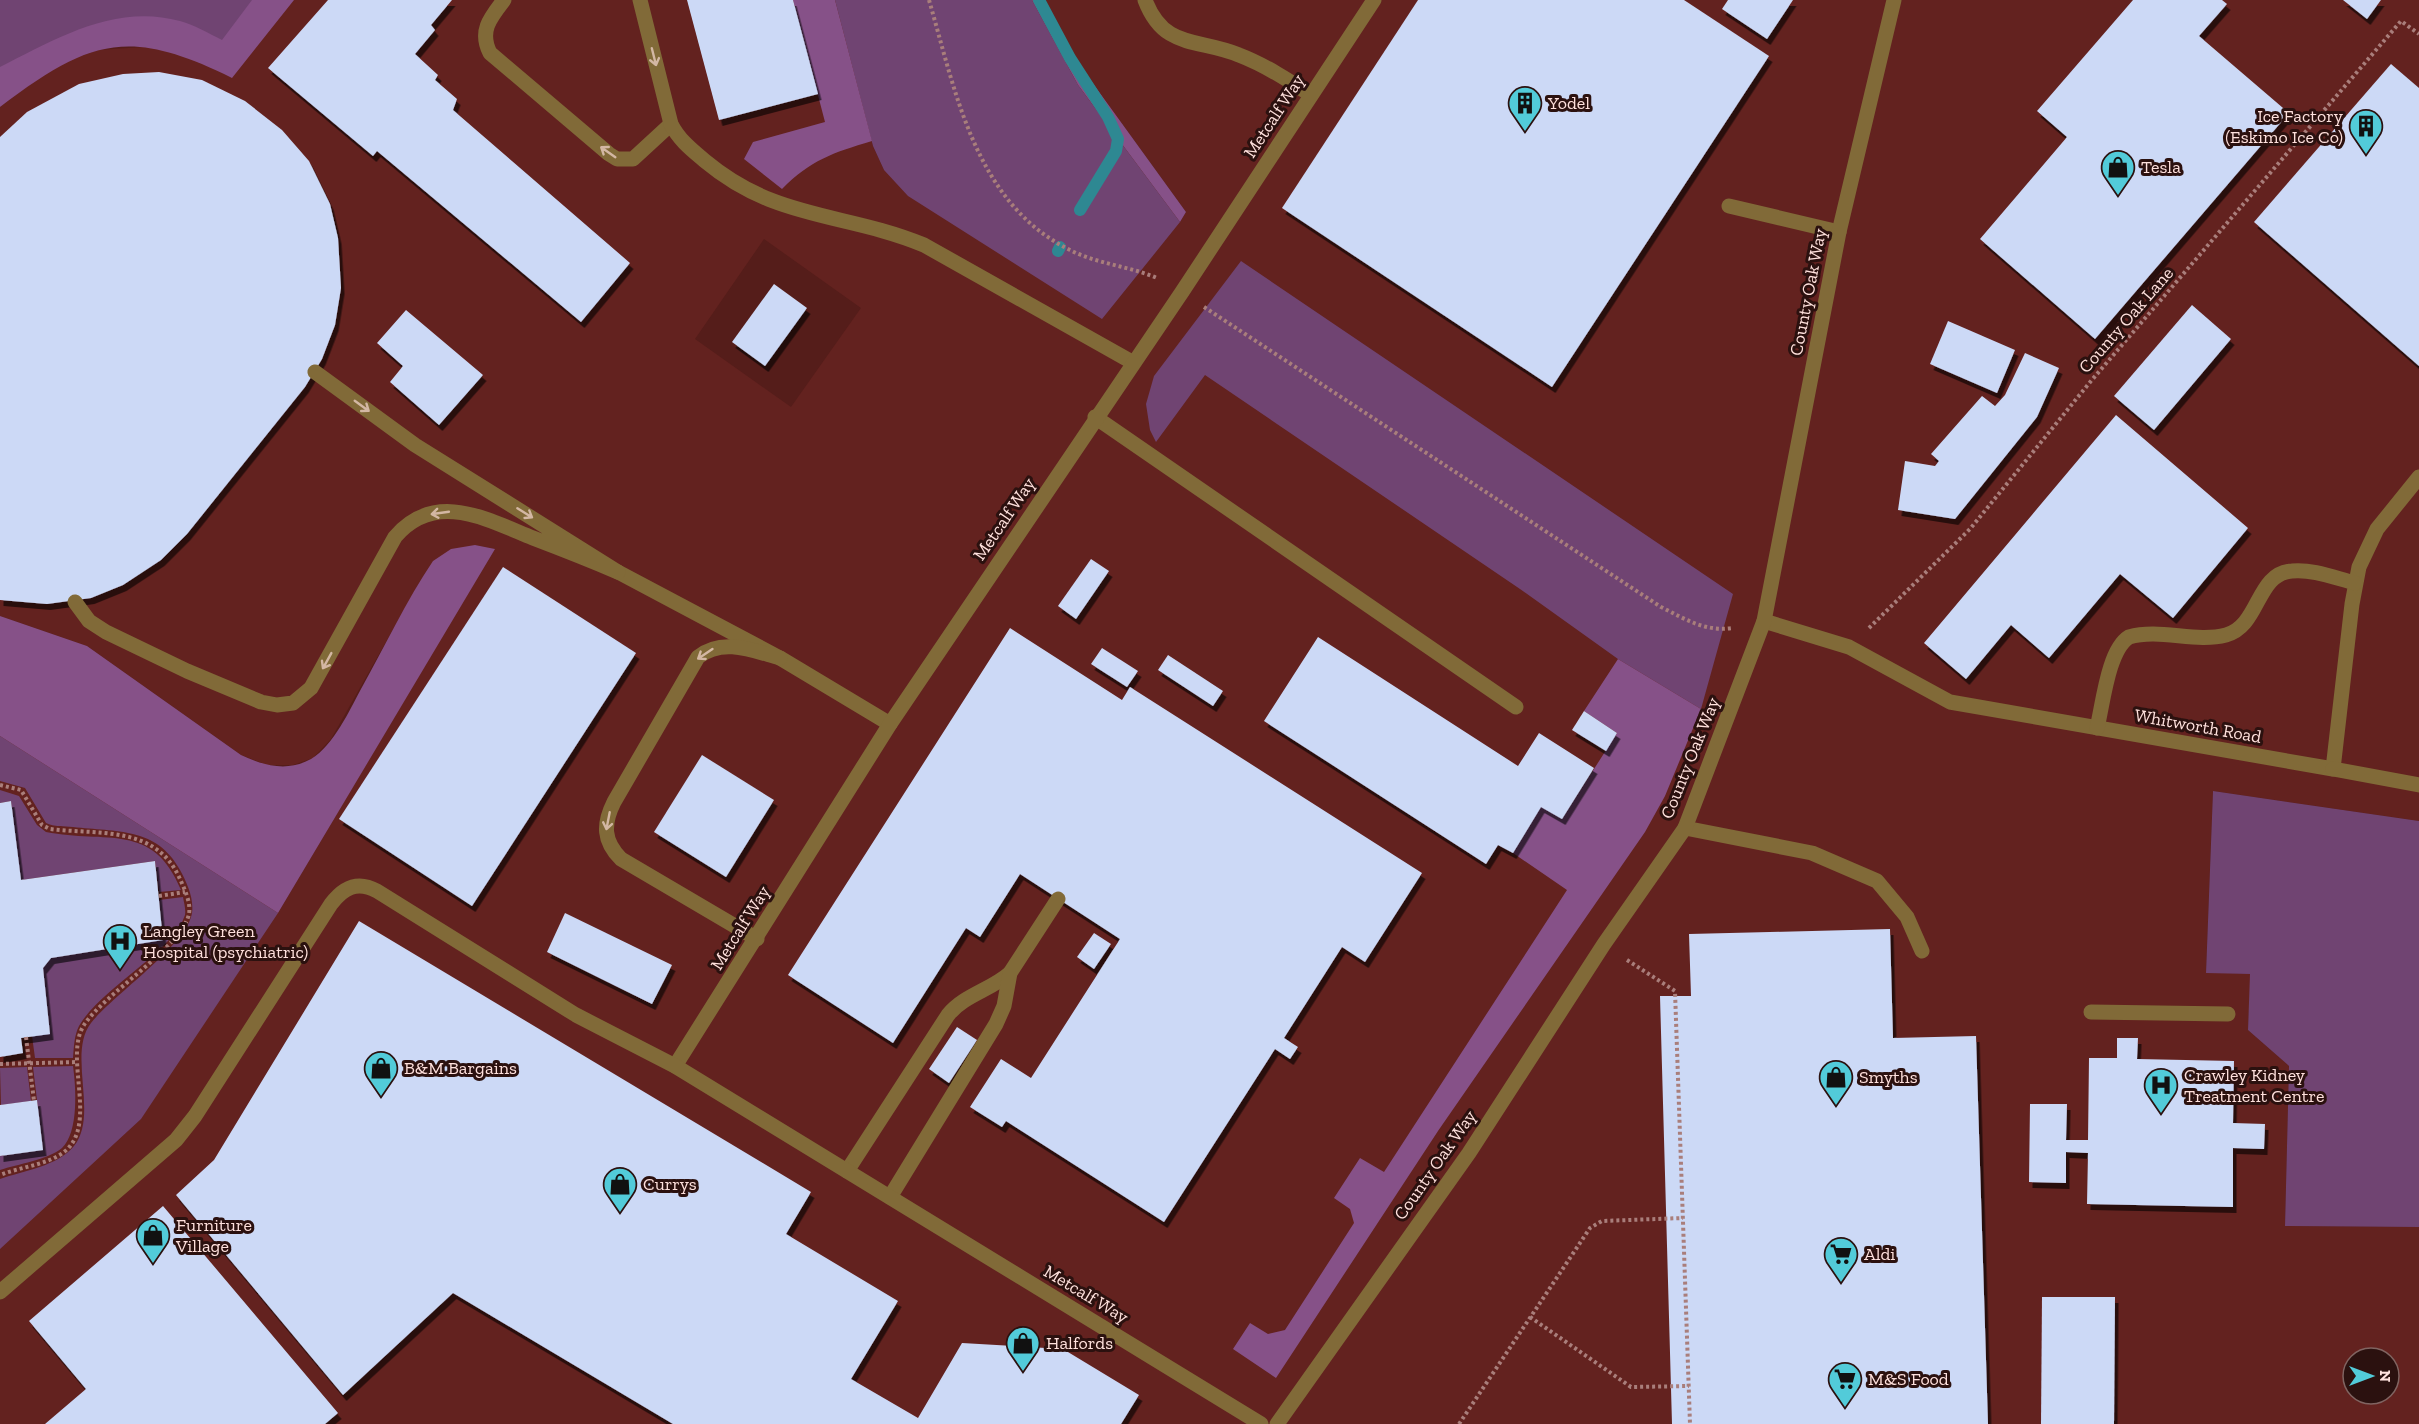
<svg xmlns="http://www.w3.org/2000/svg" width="2419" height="1424" viewBox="0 0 2419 1424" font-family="'Zilla Slab',serif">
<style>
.built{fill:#63221f;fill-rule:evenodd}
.green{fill:#704472}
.forest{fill:#865188}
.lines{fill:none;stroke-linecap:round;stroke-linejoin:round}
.stream{stroke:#2e8892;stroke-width:12}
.building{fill:#ccd9f6;filter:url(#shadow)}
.path{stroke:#a97e7b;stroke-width:4;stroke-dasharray:3 3;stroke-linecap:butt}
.minor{stroke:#816a38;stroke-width:15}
.oneway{stroke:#d3b7a3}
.labels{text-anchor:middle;stroke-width:6;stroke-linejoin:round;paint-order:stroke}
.poi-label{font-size:18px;fill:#ffe1dd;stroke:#2b110f;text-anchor:start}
.street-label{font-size:18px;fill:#ffe1dd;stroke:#2b110f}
</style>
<defs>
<filter id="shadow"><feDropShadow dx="3.5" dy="6" stdDeviation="0" flood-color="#0009"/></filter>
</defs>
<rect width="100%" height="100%" fill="#551d1a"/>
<path class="built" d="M 291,0 L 835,0 L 873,146 L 884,170 L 1180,222 L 1186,212 L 1076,60 L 1045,0 L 2419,0 L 2419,821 L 2213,791 L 2206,972 L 2251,974 L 2248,1030 L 2289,1066 L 2285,1226 L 2419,1227 L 2419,1424 L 0,1424 L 0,736 L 278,913 L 494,549 L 475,545 L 425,573 L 331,739 L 313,758 L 293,765 L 267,765 L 241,755 L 87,646 L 0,616 L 0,107 L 45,73 L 67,61 L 98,50 L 143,47 L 163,49 L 197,61 ZM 282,80 L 377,151 L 372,155 ZM 764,239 L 861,308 L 791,407 L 695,339 ZM 2353,1358 L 2389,1358 L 2389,1394 L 2353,1394 Z"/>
<g class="green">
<polygon points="0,0 291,0 251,53 171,26 0,71"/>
<polygon points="835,0 1032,0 1078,85 1180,222 1102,319 908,196 884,170 873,146"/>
<polygon points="1241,261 1733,594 1701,709 1618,659 1520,589 1205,375 1156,442 1150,430 1146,404 1154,376"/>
<path d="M 0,736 L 278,913 L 141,1119 L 0,1249 L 0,1179 C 23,1171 58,1166 74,1146 C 99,1115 67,1054 91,1023 C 113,995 187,945 192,913 C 194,898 187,883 180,870 C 157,827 116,832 73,827 C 64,826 54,827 46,823 L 25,788 L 0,781 Z"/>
<path d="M 0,790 L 19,796 L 37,825 L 46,832 C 106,844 153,821 181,890 L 159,892 L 155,861 L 21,880 L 11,801 L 0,803 Z"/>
<polygon points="2213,791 2419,821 2419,1227 2285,1226 2289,1066 2248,1030 2250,974 2206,973"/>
<path d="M 183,897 C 184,903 186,909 185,915 C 174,951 100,989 79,1026 C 74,1036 74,1047 73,1058 L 35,1058 L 32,1036 L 50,1033 L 43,968 L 51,958 L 163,940 L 159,900 Z"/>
<path d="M 73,1066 C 76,1087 79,1132 62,1148 C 47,1160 18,1164 0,1170 L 0,1156 L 43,1150 L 33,1067 Z"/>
<polygon points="27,1067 31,1101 1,1105 0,1068"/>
</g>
<g class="forest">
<path d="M 252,0 L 294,0 L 232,78 C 129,27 90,39 0,107 L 0,67 C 55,39 115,3 180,21 C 195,25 208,33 222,40 Z"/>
<path d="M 793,0 L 835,0 L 872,141 C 832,153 811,160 782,189 L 744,159 L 753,142 L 825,122 Z"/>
<polygon points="1032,0 1045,0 1076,60 1186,212 1180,222 1078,85"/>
<path d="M 475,545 L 495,549 L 278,913 L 0,736 L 0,616 L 87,646 L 241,755 C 264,766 288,772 311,759 C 334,745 349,711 361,689 C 385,646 406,601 433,561 L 451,549 Z"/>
<polygon points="1618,659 1701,709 1665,796 1645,832 1438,1131 1276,1378 1233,1349 1250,1323 1268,1334 1285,1330 1354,1223 1350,1209 1334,1198 1360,1158 1384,1172 1567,890 1513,853 1541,807 1562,819 1617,733 1584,711"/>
</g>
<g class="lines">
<g class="stream">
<polyline points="1039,0 1070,58 1108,117 1118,139 1116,151 1080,210"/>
<polyline points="1058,251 1060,247"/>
</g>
</g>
<g class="building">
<polygon points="328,0 452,0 431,25 435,30 415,54 438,75 435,80 457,99 453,110 630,263 581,322 377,151 373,156 268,68"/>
<polygon points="687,0 793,0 818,94 719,120"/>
<polygon points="1418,0 1684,0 1769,56 1552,387 1282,208"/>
<polygon points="1728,0 1793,0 1767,39 1722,9"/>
<polygon points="2133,0 2222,0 2227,4 2199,36 2289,113 2095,339 1980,239 2067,137 2037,111"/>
<polygon points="2343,0 2381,0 2367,19"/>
<polygon points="2391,64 2419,88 2419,366 2254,222"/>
<polygon points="159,72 202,80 245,101 282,130 309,161 330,204 338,238 341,288 335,325 322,359 305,387 187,534 161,560 123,585 91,598 47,604 0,600 0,137 27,112 79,84 123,74"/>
<polygon points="774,284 807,308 765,366 732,342"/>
<polygon points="2192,305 2231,339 2154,430 2114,396"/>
<polygon points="406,310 483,375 439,425 390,382 403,366 377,343"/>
<polygon points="1948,321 2015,350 1997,393 1930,364"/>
<polygon points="2025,353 2059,368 2037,417 1955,519 1898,510 1905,461 1935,466 1939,461 1931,454 1982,396 1995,406 2005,395"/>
<polygon points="2116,415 2248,528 2173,618 2120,574 2049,658 2011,625 1966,679 1924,643"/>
<polygon points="1091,559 1109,571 1076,619 1058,606"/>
<polygon points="503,567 636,653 472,906 339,819"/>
<polygon points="1010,628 1122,700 1130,687 1422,873 1365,962 1342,947 1284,1038 1298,1047 1290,1059 1275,1049 1164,1222 1006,1121 1002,1127 970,1107 1001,1059 1031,1078 1120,939 1020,874 980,937 966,928 893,1043 788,975"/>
<polygon points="1318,637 1518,766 1539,733 1594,768 1562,819 1541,807 1513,853 1498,845 1486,864 1264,721"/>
<polygon points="1102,648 1138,671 1127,687 1091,664"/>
<polygon points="1168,655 1223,691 1213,706 1158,670"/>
<polygon points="1584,711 1617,733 1606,751 1572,730"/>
<polygon points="702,755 774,800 726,877 654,832"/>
<polygon points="11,801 21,880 155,861 163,940 51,958 43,968 50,1034 21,1038 23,1053 0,1057 0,803"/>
<polygon points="565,913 672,965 652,1004 547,952"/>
<polygon points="359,921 811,1192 786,1234 898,1301 851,1379 918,1418 962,1343 1063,1349 1139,1395 1121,1424 673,1424 453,1293 343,1395 176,1195 214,1160"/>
<polygon points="1890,929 1893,1038 1976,1036 1988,1424 1672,1424 1660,996 1691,996 1689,934"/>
<polygon points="1094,933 1111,944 1094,969 1077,957"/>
<polygon points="957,1027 977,1040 949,1083 929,1069"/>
<polygon points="2117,1038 2138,1038 2137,1059 2234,1061 2233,1123 2265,1124 2264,1149 2233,1148 2233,1207 2087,1204 2088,1153 2066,1152 2066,1183 2029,1182 2030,1104 2067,1104 2066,1140 2088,1140 2089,1058 2117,1058"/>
<polygon points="37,1100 43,1150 0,1156 0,1105"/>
<polygon points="163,1206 338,1413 325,1424 45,1424 86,1389 29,1321"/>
<polygon points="2042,1297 2115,1297 2114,1424 2041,1424"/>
</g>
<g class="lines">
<g class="path">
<path d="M 929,0 C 956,93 975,203 1070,250 C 1097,264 1129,266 1157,278"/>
<path d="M 1204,307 L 1661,607 C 1685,619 1705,632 1732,628"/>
<polyline points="1869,628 1970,529 2091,381 2401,21 2419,34"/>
<path d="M 0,785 L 21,790 L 42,825 L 50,829 C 100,835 156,825 180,879 C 185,890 191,903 189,914 C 182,947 104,994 84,1025 C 63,1057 99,1125 64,1152 C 47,1165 20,1167 0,1175"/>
<polyline points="159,896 185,892"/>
<polyline points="1627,960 1675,991 1690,1424"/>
<polyline points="26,1037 34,1101"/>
<polyline points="0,1064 78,1062"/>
<polyline points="1530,1317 1631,1387 1689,1386"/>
<polyline points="1459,1424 1590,1228 1602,1221 1683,1218"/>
</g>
<g class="minor">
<path d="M 504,0 C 490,18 479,31 490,53 L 609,154 L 617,159 L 633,159 L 671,124"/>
<path d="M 640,0 L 671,124 C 679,140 692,150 705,161 C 777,221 844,212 924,245 L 1132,362"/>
<path d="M 1145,0 C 1164,50 1198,38 1239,55 C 1265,65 1288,80 1311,95"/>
<polyline points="1729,206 1839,232"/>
<polyline points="1095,417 1516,707"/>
<polyline points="618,572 780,658 890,724"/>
<path d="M 75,602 L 89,621 L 106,632 L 187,671 L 261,702 L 277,705 L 293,703 L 311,688 L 395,537 C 435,490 486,519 533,538 C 562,549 590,560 618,572 L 415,445 L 315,372"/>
<polyline points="1764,621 1849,647 1950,702 2333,769 2352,604 2359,567 2377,529 2419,477"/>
<path d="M 2097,728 C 2103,704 2108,650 2129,637 C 2160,628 2195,643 2226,635 C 2260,626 2256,573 2292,571 C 2313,569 2335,578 2355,583"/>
<polyline points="2333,769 2419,785"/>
<polyline points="1685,828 1812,853 1877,881 1907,917 1922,951"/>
<path d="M 757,939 L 621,859 C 603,841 603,824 614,802 L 698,657 C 723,637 754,651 780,658"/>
<polyline points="2091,1012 2228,1014"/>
<polyline points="675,1066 890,724 1182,292 1374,0"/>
<path d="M 847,1171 L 948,1015 C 964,995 991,990 1010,973"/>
<polyline points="890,1197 996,1024 1004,1006 1010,973 1058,899"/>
<path d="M 0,1292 L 176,1140 L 195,1116 L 331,904 C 343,888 357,880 377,891 L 576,1015 L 675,1066 L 1261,1424"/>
<polyline points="1277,1424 1469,1153 1604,944 1685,828 1764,621 1839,232 1894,0"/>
</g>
</g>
<defs><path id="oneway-shaft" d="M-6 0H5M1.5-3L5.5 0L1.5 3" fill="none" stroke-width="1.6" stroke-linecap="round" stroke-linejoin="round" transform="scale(1.5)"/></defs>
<g class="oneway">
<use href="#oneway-shaft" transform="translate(654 57) rotate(76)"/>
<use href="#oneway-shaft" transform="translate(608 152) rotate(-145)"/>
<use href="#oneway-shaft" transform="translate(362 406) rotate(36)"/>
<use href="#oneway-shaft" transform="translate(440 513) rotate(172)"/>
<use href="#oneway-shaft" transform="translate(525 513) rotate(32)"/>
<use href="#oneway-shaft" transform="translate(705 654) rotate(146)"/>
<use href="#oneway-shaft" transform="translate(327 661) rotate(119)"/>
<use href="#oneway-shaft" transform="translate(608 821) rotate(101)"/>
</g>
<defs>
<symbol id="building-pin" viewBox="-11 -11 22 30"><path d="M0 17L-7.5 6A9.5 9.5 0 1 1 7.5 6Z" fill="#52cbd9" stroke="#2b110f"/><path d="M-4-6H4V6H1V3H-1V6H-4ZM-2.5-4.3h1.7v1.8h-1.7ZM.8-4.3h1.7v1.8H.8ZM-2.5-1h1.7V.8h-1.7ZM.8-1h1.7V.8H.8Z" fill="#111"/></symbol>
<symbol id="shop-pin" viewBox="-11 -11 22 30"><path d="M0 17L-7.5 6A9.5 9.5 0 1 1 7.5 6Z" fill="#52cbd9" stroke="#2b110f"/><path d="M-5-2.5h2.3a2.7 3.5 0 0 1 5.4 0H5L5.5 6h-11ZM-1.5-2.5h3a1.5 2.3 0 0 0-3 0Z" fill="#111"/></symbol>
<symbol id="hospital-pin" viewBox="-11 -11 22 30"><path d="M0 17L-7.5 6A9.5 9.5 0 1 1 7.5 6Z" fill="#52cbd9" stroke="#2b110f"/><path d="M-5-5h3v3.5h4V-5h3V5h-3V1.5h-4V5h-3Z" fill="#111"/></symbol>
<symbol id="supermarket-pin" viewBox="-11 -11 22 30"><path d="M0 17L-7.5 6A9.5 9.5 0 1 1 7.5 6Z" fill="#52cbd9" stroke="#2b110f"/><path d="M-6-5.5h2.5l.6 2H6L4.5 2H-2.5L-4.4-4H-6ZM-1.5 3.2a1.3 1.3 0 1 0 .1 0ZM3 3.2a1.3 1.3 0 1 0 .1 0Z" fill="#111"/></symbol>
</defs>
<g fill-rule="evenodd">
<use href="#building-pin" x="1506" y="84" width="38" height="52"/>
<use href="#building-pin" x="2347" y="107" width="38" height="52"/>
<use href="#shop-pin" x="2099" y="148" width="38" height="52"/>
<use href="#hospital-pin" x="101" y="922" width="38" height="52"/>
<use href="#shop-pin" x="362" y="1049" width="38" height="52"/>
<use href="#shop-pin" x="1817" y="1058" width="38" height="52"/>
<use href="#hospital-pin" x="2142" y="1066" width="38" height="52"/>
<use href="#shop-pin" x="601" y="1165" width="38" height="52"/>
<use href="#shop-pin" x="134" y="1216" width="38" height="52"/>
<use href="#supermarket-pin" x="1822" y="1235" width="38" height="52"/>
<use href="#shop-pin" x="1004" y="1324" width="38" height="52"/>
<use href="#supermarket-pin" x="1826" y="1360" width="38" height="52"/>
</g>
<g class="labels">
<g class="poi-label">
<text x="1548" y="109">Yodel</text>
<text x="2343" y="122" text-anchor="end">Ice Factory<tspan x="2343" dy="21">(Eskimo Ice Co)</tspan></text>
<text x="2141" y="173">Tesla</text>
<text x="143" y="937">Langley Green<tspan x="143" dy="21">Hospital (psychiatric)</tspan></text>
<text x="404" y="1074">B&amp;M Bargains</text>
<text x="2184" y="1081">Crawley Kidney<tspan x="2184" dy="21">Treatment Centre</tspan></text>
<text x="1859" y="1083">Smyths</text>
<text x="643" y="1190">Currys</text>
<text x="176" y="1231">Furniture<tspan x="176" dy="21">Village</tspan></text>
<text x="1864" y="1260">Aldi</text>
<text x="1046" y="1349">Halfords</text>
<text x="1868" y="1385">M&amp;S Food</text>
</g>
<g class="street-label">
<text transform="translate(1274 116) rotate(-57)" y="6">Metcalf Way</text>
<text transform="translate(1808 292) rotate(-79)" y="6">County Oak Way</text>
<text transform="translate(2126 320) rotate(-49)" y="6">County Oak Lane</text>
<text transform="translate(1004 519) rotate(-56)" y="6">Metcalf Way</text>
<text transform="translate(2198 726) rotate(10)" y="6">Whitworth Road</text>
<text transform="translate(1690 758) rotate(-68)" y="6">County Oak Way</text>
<text transform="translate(740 928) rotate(-58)" y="6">Metcalf Way</text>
<text transform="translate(1435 1165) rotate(-55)" y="6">County Oak Way</text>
<text transform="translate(1086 1294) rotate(31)" y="6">Metcalf Way</text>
</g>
</g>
<g transform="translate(2371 1376) rotate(90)"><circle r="28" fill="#2b110f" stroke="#806461" stroke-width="1.5"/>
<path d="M0-4.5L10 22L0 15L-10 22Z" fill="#52cbd9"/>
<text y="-9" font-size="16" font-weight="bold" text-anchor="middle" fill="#ffe1dd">N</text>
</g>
</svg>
